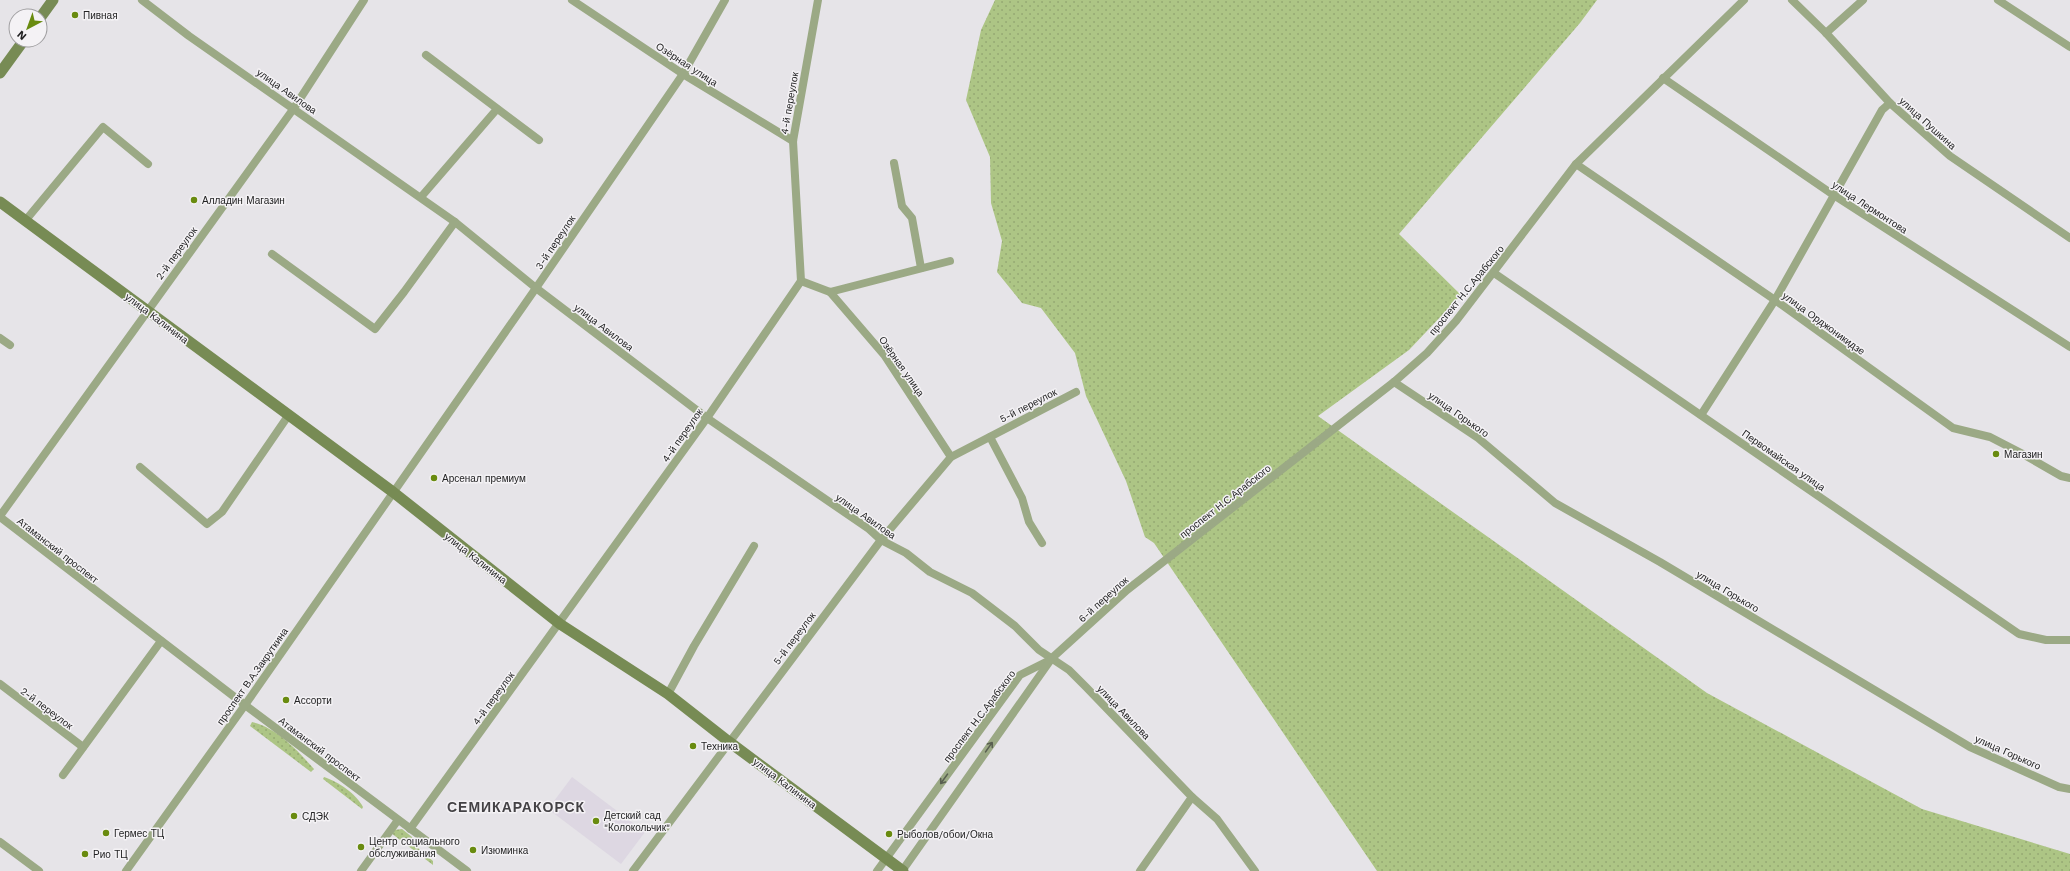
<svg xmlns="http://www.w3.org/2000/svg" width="2070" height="871" viewBox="0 0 2070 871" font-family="'Work Sans',sans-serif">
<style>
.built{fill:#ddd7e2}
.grass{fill:url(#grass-dots)}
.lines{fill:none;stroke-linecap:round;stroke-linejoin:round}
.minor{stroke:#9ba985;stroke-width:8}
.secondary{stroke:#778b54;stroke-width:11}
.oneway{stroke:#595f50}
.poi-dot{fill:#698b0f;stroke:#f4f2f5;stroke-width:1.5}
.labels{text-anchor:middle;stroke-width:3;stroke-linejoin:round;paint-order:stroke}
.poi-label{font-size:10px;fill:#232324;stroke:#f4f2f5;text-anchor:start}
.street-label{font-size:10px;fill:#232324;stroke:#f4f2f5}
.district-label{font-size:14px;font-weight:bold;letter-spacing:1px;fill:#444245;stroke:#f4f2f5}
</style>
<defs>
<pattern id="grass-dots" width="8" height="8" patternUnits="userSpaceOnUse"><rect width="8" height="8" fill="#adc585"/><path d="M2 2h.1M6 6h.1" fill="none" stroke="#95a973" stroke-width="1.8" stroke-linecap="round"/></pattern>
</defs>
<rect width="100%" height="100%" fill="#e6e4e8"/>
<polygon class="built" points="572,777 645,832 621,864 548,809"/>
<g class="grass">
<polygon points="995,0 1597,0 1580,23 1399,234 1461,295 1409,350 1318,416 1707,693 1922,809 2070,854 2070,871 1377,871 1154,543 1145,537 1126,481 1086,396 1075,353 1041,308 1022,303 997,272 1002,241 991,203 990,157 966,100 981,30"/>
<path d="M 252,722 C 277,728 297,750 314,769 L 311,772 L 250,726 Z"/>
<path d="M 324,777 C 339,782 356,794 363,807 L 362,809 L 323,779 Z"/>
<polygon points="402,829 412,837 418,848 433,861 433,865 391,833 394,830"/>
</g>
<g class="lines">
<g class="minor">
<polyline points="142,0 189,36 455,222 536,288 707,418 869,529 881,540 906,553 930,572 972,593 1015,626 1039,650 1069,670 1086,687 1192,797 1217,819 1255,871"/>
<polyline points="572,0 683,74 793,141"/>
<polyline points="1792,0 1826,33 1890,103 1950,156 2070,238"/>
<polyline points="1998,0 2070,47"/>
<polyline points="1826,33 1863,0"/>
<polyline points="426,55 539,140"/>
<polyline points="1663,78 1835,196 2070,347"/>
<polyline points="894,163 902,206 912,218 921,268"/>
<polyline points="1576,164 1775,300 1953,428 1990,437 2021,453 2061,476 2070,478"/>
<polyline points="421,197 497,109"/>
<polyline points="25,221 103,127 148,164"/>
<polyline points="272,254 375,329 404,292 455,222"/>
<polyline points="1494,273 2019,634 2046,640 2070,640"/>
<polyline points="801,281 830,292 950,261"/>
<polyline points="830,292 885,356 951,457"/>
<polyline points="0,338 10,345"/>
<polyline points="1394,382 1478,438 1555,503 1660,562 1970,747 2059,787 2070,789"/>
<polyline points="1701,415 1775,300 1882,110 1890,103"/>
<polyline points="990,437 1022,498 1029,522 1042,543"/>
<polyline points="140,467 207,524 222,512 288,416"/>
<polyline points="0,516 294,108 364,0"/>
<polyline points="0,517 245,705 467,871"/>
<polyline points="0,684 83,747"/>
<polyline points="668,694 694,646 754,546"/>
<polyline points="63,775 161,641"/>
<polyline points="410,829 707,418 801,281 793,141 818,0"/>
<polyline points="0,842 39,871"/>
<polyline points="126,871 245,705 536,288 683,74 725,0"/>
<polyline points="361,871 398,820"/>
<polyline points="633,871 881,540 951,457 1076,392"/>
<polyline points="877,871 1020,675 1050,660"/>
<polyline points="902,871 1052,658 1127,590 1394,382 1427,353 1456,321 1576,164 1744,0"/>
<polyline points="1140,871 1192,797"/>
</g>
<g class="secondary">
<polyline points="40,18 53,0"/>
<polyline points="0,73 24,40"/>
<polyline points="0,202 393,492 560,624 668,694 728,741 903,871"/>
</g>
</g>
<defs><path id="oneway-shaft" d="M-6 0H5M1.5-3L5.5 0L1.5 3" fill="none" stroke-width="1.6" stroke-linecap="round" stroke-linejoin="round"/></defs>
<g class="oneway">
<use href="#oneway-shaft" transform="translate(989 747) rotate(-55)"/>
<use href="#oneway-shaft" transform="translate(944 779) rotate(126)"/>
</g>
<g class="poi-dot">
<circle cx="75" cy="15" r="4"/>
<circle cx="194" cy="200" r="4"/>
<circle cx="1996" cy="454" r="4"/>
<circle cx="434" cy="478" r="4"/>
<circle cx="286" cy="700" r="4"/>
<circle cx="693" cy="746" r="4"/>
<circle cx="294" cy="816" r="4"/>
<circle cx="596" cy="821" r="4"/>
<circle cx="106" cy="833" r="4"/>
<circle cx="889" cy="834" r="4"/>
<circle cx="361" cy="847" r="4"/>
<circle cx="473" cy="850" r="4"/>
<circle cx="85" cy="854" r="4"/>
</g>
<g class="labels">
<g class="poi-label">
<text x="83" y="19">Пивная</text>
<text x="202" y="204">Алладин Магазин</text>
<text x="2004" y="458">Магазин</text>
<text x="442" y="482">Арсенал премиум</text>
<text x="294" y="704">Ассорти</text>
<text x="701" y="750">Техника</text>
<text x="604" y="819">Детский сад<tspan x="604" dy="12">"Колокольчик"</tspan></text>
<text x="302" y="820">СДЭК</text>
<text x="114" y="837">Гермес ТЦ</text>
<text x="897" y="838">Рыболов/обои/Окна</text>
<text x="369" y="845">Центр социального<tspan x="369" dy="12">обслуживания</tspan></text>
<text x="481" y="854">Изюминка</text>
<text x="93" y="858">Рио ТЦ</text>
</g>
<g class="street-label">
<text transform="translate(687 64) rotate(33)" y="4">Озёрная улица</text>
<text transform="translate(287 91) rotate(35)" y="4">улица Авилова</text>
<text transform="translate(789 103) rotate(-80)" y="4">4-й переулок</text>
<text transform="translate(1928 123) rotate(42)" y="4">улица Пушкина</text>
<text transform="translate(1870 207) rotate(33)" y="4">улица Лермонтова</text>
<text transform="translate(555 242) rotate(-56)" y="4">3-й переулок</text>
<text transform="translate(176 253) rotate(-54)" y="4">2-й переулок</text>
<text transform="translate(1466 290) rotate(-51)" y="4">проспект Н.С.Арабского</text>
<text transform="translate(157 318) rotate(37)" y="4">улица Калинина</text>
<text transform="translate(1824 323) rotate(36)" y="4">улица Орджоникидзе</text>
<text transform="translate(604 327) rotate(37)" y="4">улица Авилова</text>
<text transform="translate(902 366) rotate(55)" y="4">Озёрная улица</text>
<text transform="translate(1028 405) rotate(-27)" y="4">5-й переулок</text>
<text transform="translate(1459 414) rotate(35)" y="4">улица Горького</text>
<text transform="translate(682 435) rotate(-55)" y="4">4-й переулок</text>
<text transform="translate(1784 460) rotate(35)" y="4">Первомайская улица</text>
<text transform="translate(1225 501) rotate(-38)" y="4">проспект Н.С.Арабского</text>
<text transform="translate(866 516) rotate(35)" y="4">улица Авилова</text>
<text transform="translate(58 550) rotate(38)" y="4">Атаманский проспект</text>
<text transform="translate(476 558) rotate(38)" y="4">улица Калинина</text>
<text transform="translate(1728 591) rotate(31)" y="4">улица Горького</text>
<text transform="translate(1103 599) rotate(-42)" y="4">6-й переулок</text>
<text transform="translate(794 638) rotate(-53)" y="4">5-й переулок</text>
<text transform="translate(252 676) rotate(-55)" y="4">проспект В.А.Закруткина</text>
<text transform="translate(493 698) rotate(-54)" y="4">4-й переулок</text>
<text transform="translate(47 708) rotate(37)" y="4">2-й переулок</text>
<text transform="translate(1124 712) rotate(46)" y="4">улица Авилова</text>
<text transform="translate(979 716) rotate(-53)" y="4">проспект Н.С.Арабского</text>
<text transform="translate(320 749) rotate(37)" y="4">Атаманский проспект</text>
<text transform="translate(2008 752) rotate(24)" y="4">улица Горького</text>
<text transform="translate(785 783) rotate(37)" y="4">улица Калинина</text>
</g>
<g class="district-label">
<text x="516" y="812">СЕМИКАРАКОРСК</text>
</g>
</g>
<g transform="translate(28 28) rotate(221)"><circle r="19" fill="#f4f2f5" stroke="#a09fa1"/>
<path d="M0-3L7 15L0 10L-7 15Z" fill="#698b0f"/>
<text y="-6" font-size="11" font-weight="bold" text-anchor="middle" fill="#232324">N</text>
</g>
</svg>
